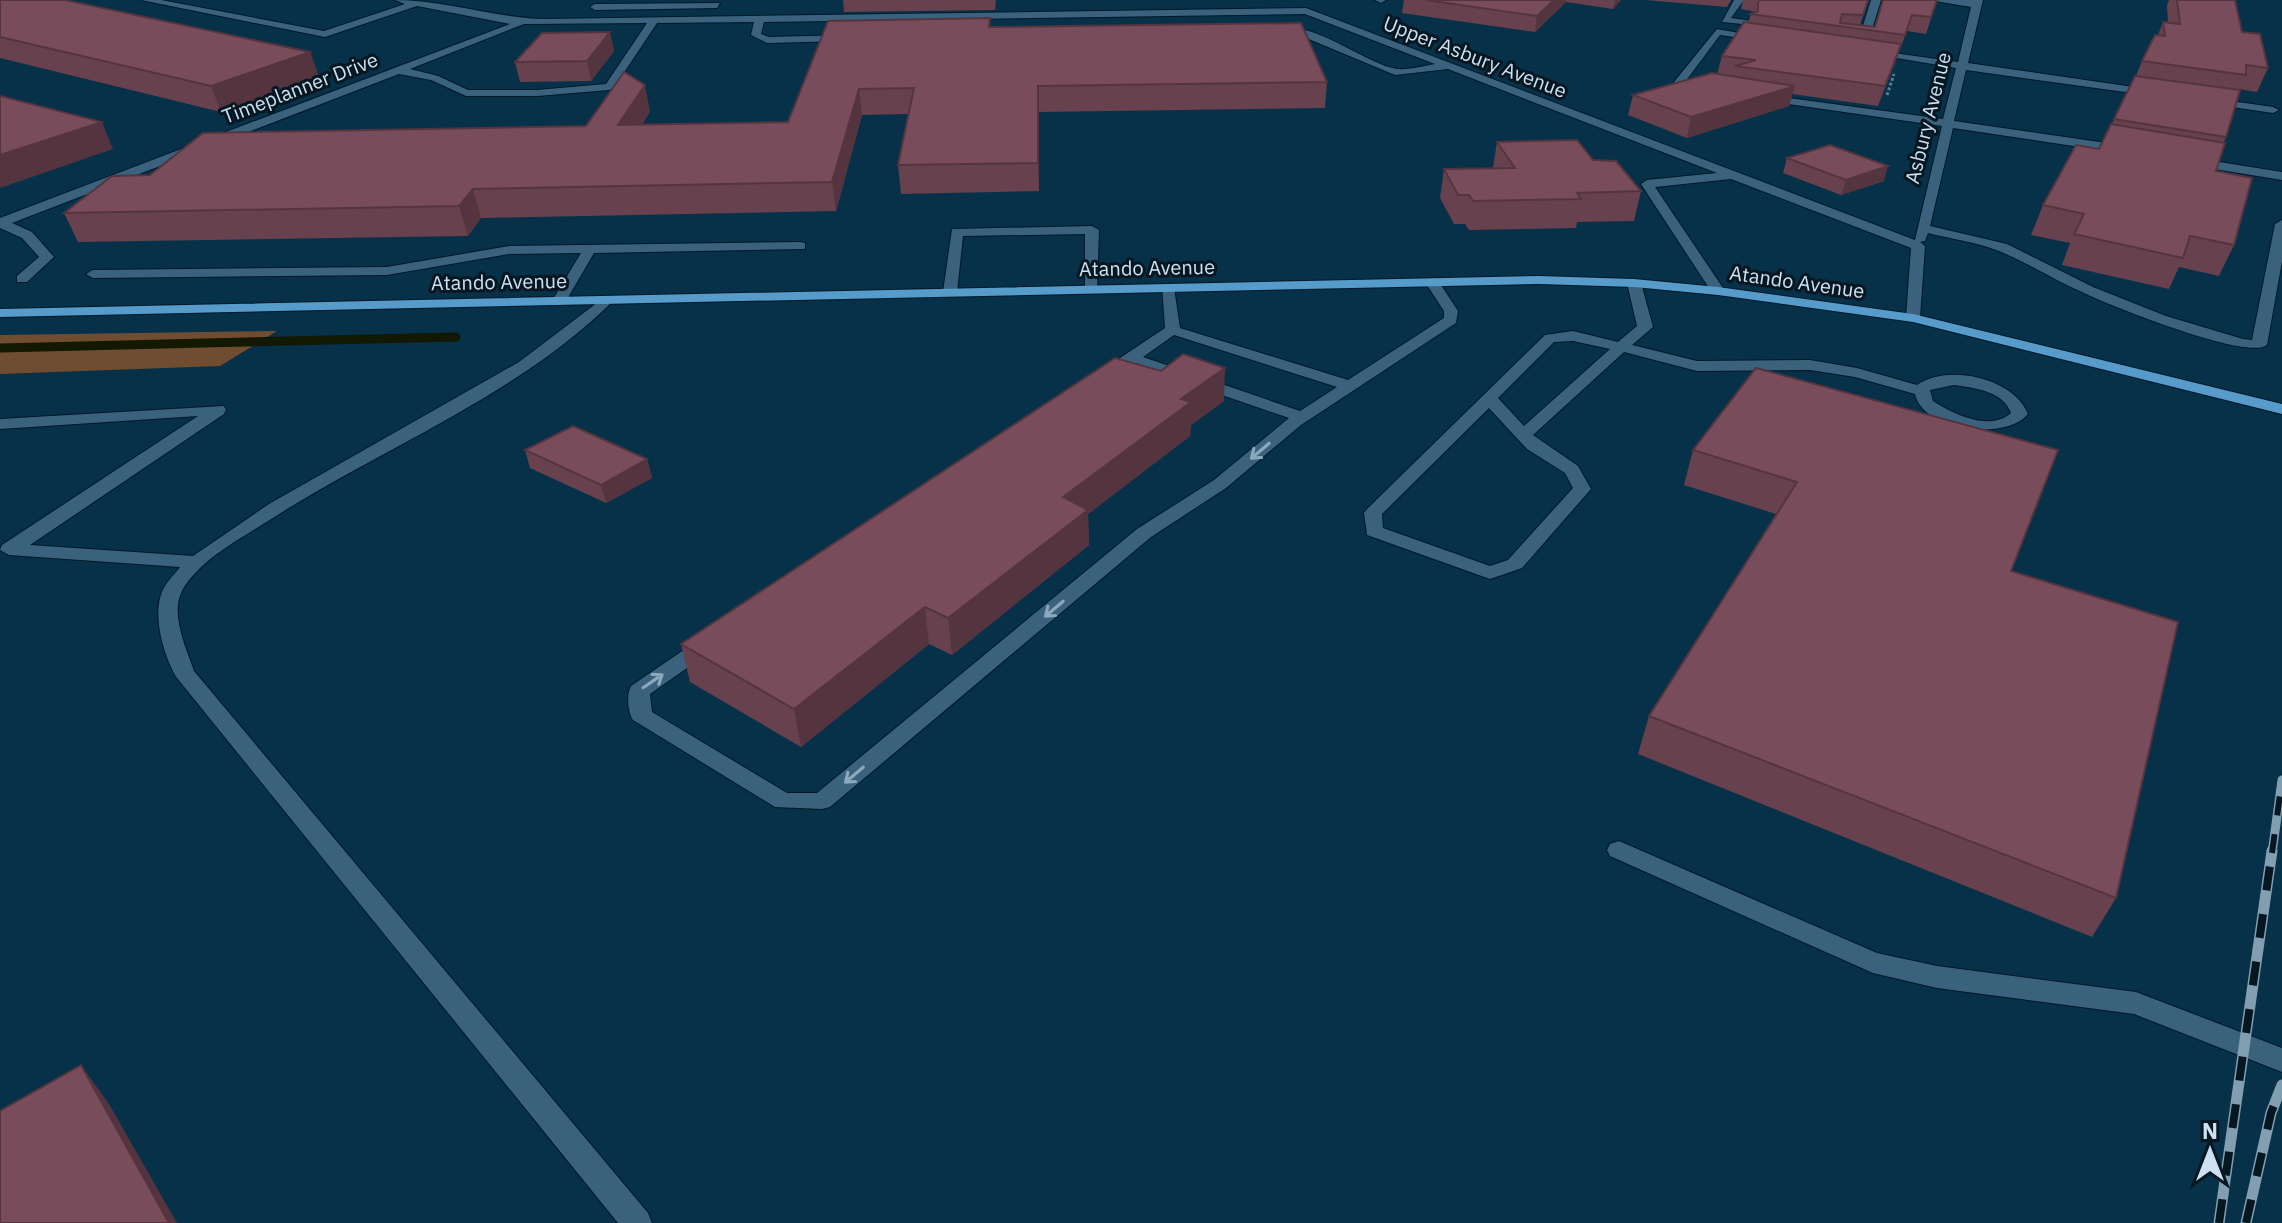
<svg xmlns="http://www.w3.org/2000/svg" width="2282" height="1223" viewBox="0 0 2282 1223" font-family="'IBM Plex Sans',sans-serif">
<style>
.green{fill:#704d30}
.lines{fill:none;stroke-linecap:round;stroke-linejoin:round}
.stream{stroke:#131800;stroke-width:9}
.minor-casing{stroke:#001829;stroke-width:2}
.major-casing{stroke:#001829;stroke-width:2}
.path{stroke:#597b8f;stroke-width:3;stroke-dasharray:3 2;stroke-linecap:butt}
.minor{fill:#3b627d;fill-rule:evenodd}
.major{fill:#569bc9;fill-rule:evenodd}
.rail-far1-casing{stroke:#829fb2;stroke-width:9}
.rail-casing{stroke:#829fb2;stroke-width:11}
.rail-far1{stroke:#071722;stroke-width:6;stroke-dasharray:19;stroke-linecap:butt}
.rail{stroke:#071722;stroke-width:8;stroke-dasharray:24;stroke-linecap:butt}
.wall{fill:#67414d}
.shaded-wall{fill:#54353f}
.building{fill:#784c5a;stroke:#54353f;stroke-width:2}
.oneway{stroke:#8ba8bd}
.labels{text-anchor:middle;stroke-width:6;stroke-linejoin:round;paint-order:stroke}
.far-street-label{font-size:20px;fill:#cce1f1;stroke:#071722}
</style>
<rect width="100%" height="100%" fill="#063149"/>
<polygon class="green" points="277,331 220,366 0,374 0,335"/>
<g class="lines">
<polyline class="stream" points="0,348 456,337"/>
<defs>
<g id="minor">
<path d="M 141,0 L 161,0 L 324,31 L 405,4 L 395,0 C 446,0 494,18 545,19 L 1306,8 L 1915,240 L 1942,126 L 1767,101 L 1761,98 L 1767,95 L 1943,119 L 1956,68 L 1867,53 L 1872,50 L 1958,62 L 1971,7 L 1929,0 L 1983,0 L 1968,63 L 2154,90 L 2159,93 L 2154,96 L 1966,70 L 1954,121 L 2127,146 L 2133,150 L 2127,154 L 1953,128 L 1930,226 L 2007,244 L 2093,287 L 2166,316 L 2243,339 L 2252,340 L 2275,224 L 2282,220 L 2282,261 L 2267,345 C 2248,361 2108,305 2082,292 C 2054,280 2028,263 1999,251 C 1977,242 1951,239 1928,233 L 1925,241 L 1920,242 L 1925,246 L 1920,318 L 1913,322 L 1906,318 L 1911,248 L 1731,179 L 1655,187 L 1725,291 L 1723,294 L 1713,294 L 1641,184 L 1647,180 L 1717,173 L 1448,69 L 1395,75 L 1304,37 L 1277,31 C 1306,15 1366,65 1397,69 C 1409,70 1424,66 1435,64 L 1305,14 L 764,22 L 761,34 L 769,37 L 846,35 L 851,38 L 846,41 L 767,43 L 751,35 L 754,22 L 657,23 L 613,89 L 609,90 L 537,96 L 466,96 L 431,80 L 399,74 L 12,223 L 32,232 L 54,257 L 27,282 L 17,282 L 17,276 L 39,257 L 22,238 L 0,228 L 0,218 L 510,24 L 417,6 L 325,37 ZM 647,23 L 606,84 L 537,90 L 468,90 L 438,76 L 410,69 L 524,24 Z"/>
<polygon points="1375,0 1386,0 1381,3"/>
<polygon points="1734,0 1744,0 1731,18 1752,21 1752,25 1722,22"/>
<polygon points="1871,0 1881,0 1869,39 1864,42 1848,39 1848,35 1860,35"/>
<polygon points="720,3 717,8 595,10 590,7 595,4"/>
<polygon points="1717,29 1767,38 1762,41 1720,35 1685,82 1703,85 1703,89 1674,86 1674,82"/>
<polygon points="2209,98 2273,107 2279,110 2273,113 2205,103 2203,101"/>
<polygon points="2194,158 2282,172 2282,180 2190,165 2190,159"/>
<polygon points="1092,226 1099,230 1097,292 1092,293 1085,289 1085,234 963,236 957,292 950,296 943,292 952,229"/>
<polygon points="800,242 805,243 805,249 594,253 566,301 559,305 552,301 581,253 509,254 387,275 93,278 86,274 93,270 387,267 509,246"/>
<path d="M 1432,278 L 1437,279 L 1458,311 L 1456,323 L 1301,425 L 1226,488 L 1151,537 L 830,807 L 822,809 L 775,807 L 633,720 C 628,712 626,695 631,686 L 700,639 L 714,639 L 717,644 L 714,649 L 650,694 L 652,712 L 787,793 L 817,793 L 1137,529 L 1214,480 L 1289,418 L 1132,364 L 1111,378 L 1099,378 L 1099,372 L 1165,328 L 1162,285 L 1167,284 L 1174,288 L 1180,328 L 1348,380 L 1444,318 L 1444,311 L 1425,282 ZM 1174,335 L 1337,387 L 1300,411 L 1143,357 Z"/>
<path d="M 1634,279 L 1641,283 L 1653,327 L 1632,345 L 1697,361 L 1810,360 L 1857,368 L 1917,385 C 1948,363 2014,378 2028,414 C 2005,442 1922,430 1915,394 L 1855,377 L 1810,370 L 1697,371 L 1624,352 L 1533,435 L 1578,466 L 1591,489 L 1522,568 L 1490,579 L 1367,535 L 1364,513 L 1367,509 L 1545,335 L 1573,331 L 1618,342 L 1637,326 L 1627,283 ZM 1573,341 L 1610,349 L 1524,426 L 1498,398 L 1554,342 ZM 1954,385 C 1975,388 2003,391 2011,413 C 1990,432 1953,414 1933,401 L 1930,390 ZM 1489,408 L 1527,449 L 1565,473 L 1573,488 L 1508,560 L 1490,566 L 1383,528 L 1382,514 Z"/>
<path d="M 606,296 L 611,297 L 611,303 C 514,398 381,448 268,521 C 240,539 201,559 183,589 C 169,612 186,648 194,671 L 648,1213 L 652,1223 L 618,1223 L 177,678 C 164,657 152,616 162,592 C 165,583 174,575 180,567 L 9,555 L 0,550 L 2,545 L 198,416 L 0,429 L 0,419 L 224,406 L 226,410 L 224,414 L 30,545 L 193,556 L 269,504 L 519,362 Z"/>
<polygon points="1619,841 1877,953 1937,966 2136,992 2282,1048 2282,1072 2134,1014 1937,988 1873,973 1610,856 1607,850 1610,844"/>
</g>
<polygon id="major" points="1539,276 1634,279 1718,287 1913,314 2282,404 2282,414 1913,322 1718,295 1634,287 1539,284 0,317 0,309"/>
</defs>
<use href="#minor" class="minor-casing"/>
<use href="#major" class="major-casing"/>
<polyline class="path" points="1887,95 1894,74"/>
<use href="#minor" class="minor"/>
<use href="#major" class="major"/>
<defs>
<polyline id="rail-far1" points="2272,853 2282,780"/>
<g id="rail">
<polyline points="2219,1223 2272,851"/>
<polyline points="2246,1223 2271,1113 2282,1085"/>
</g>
</defs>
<use href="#rail-far1" class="rail-far1-casing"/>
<use href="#rail" class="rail-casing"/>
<use href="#rail-far1" class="rail-far1"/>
<use href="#rail" class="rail"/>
</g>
<g class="wall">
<polygon points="0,0 310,52 319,77 221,112 0,58"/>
<polygon points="843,0 996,0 995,10 844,12"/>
<polygon points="1404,0 1621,0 1613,9 1566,2 1535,32 1402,13"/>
<polygon points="1645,0 1731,0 1727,7"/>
<polygon points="1743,0 1868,0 1860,25 1875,27 1937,0 1926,34 1907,31 1878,106 1792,94 1789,106 1687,138 1628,115 1633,95 1717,74 1722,56 1748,23 1751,14 1756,12 1741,9"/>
<polygon points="2169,0 2235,0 2242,32 2268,68 2257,92 2239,89 2216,171 2234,245 2219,276 2179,267 2169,289 2062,265 2070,243 2031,235 2043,205 2099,149 2136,76 2142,61 2158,35 2163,22 2168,23 2167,5"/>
<polygon points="991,27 1327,82 1325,108 1039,112 1039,191 901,194 898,165 908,114 862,115 836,211 481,218 468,236 78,242 64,213 150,175 586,126 650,111 642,125 788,122"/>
<polygon points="614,51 591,81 520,82 515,62"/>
<polygon points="1497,142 1593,160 1641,191 1634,221 1577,222 1576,228 1469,230 1465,224 1454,224 1440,198 1444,169 1493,168"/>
<polygon points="1787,158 1884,181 1841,195 1783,173"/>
<polygon points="1756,368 2011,571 2116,898 2092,937 1638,754 1649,716 1776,514 1684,485 1693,450"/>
<polygon points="1224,401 1191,425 1190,436 1088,514 1089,545 952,655 929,644 801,747 690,682 681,644"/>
<polygon points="525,450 647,459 652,478 606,503 530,468"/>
</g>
<g class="shaded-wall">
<polygon points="1554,0 1566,0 1566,2 1535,32 1537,16"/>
<polygon points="1615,0 1621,0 1613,9"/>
<polygon points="610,32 614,51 591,81 587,61"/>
<polygon points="1901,44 1895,63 1878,106 1885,86"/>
<polygon points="310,52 319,77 221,112 211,86"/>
<polygon points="645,85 650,111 624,153 618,125"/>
<polygon points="1038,86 1039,112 1039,191 1038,163"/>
<polygon points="1795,86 1789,106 1687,138 1691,117"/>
<polygon points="859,89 862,115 836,211 832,182"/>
<polygon points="102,122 113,149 0,188 0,155"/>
<polygon points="1888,166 1884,181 1841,195 1846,180"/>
<polygon points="473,189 481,218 468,236 459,206"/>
<polygon points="1225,368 1224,401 1191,425 1190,436 1088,514 1089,545 952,655 948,618 1063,497 1181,399"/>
<polygon points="647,459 652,478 606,503 601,485"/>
<polygon points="925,607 929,644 801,747 794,709"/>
<polygon points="81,1065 109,1104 177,1223 169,1223"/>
</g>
<g class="building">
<polygon points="0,0 65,0 310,52 211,86 0,37"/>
<polygon points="1426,0 1554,0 1537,16"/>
<polygon points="1760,0 1868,0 1863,15 1842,14 1840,23 1875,27 1883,0 1937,0 1931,17 1912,15 1905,35 1751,14 1758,11 1758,3"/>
<polygon points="2177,0 2235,0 2242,32 2260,34 2268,68 2246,65 2246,75 2142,61 2155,35 2165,36 2163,22 2180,24"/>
<polygon points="990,18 989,27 1301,23 1327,82 1038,86 1038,163 898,165 914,88 859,89 832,182 473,189 459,206 64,213 112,176 150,175 203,133 586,126 624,72 645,85 618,125 788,122 828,21"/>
<polygon points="1744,22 1901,44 1885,86 1735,66 1756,60 1722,56"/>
<polygon points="610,32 587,61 515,62 542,33"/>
<polygon points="1712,73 1795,86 1691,117 1633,95"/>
<polygon points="2135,76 2240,90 2226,137 2114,119"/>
<polygon points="0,96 102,122 0,155"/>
<polygon points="2111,124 2225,143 2216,171 2252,178 2234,245 2190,236 2183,258 2074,234 2084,214 2043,205 2076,145 2099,149"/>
<polygon points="1577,140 1593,160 1616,161 1641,191 1577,193 1581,199 1473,201 1469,195 1458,195 1444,169 1515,168 1497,142"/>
<polygon points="1830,145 1888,166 1846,180 1787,158"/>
<polygon points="1183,354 1225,368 1181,399 1191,402 1063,497 1088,510 948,618 925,607 794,709 681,644 1115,358 1161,371"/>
<polygon points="1756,368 2058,450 2011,571 2178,622 2116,898 1649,716 1797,482 1693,450"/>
<polygon points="573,426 647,459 601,485 525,450"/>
<polygon points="81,1065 169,1223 0,1223 0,1111"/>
</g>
<defs><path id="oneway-shaft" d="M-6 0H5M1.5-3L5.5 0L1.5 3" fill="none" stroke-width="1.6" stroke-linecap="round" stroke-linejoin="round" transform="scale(2)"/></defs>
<g class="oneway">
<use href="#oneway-shaft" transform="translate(1260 451) rotate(140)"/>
<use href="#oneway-shaft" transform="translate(1054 609) rotate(140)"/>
<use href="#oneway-shaft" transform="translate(653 681) rotate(-34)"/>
<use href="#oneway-shaft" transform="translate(854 775) rotate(140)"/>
</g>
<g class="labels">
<g class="far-street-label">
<text transform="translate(1475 57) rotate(21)" y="7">Upper Asbury Avenue</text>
<text transform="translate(300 88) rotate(-21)" y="7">Timeplanner Drive</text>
<text transform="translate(1928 118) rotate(-76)" y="7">Asbury Avenue</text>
<text transform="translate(1147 268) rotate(-1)" y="7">Atando Avenue</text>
<text transform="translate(499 282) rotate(-1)" y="7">Atando Avenue</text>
<text transform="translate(1797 282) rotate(8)" y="7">Atando Avenue</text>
</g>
</g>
<g transform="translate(2210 1151)" stroke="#071722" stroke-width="6" paint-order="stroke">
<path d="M0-6L14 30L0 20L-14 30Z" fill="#cce1f1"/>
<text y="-12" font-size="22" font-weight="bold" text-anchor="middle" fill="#cce1f1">N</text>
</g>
</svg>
